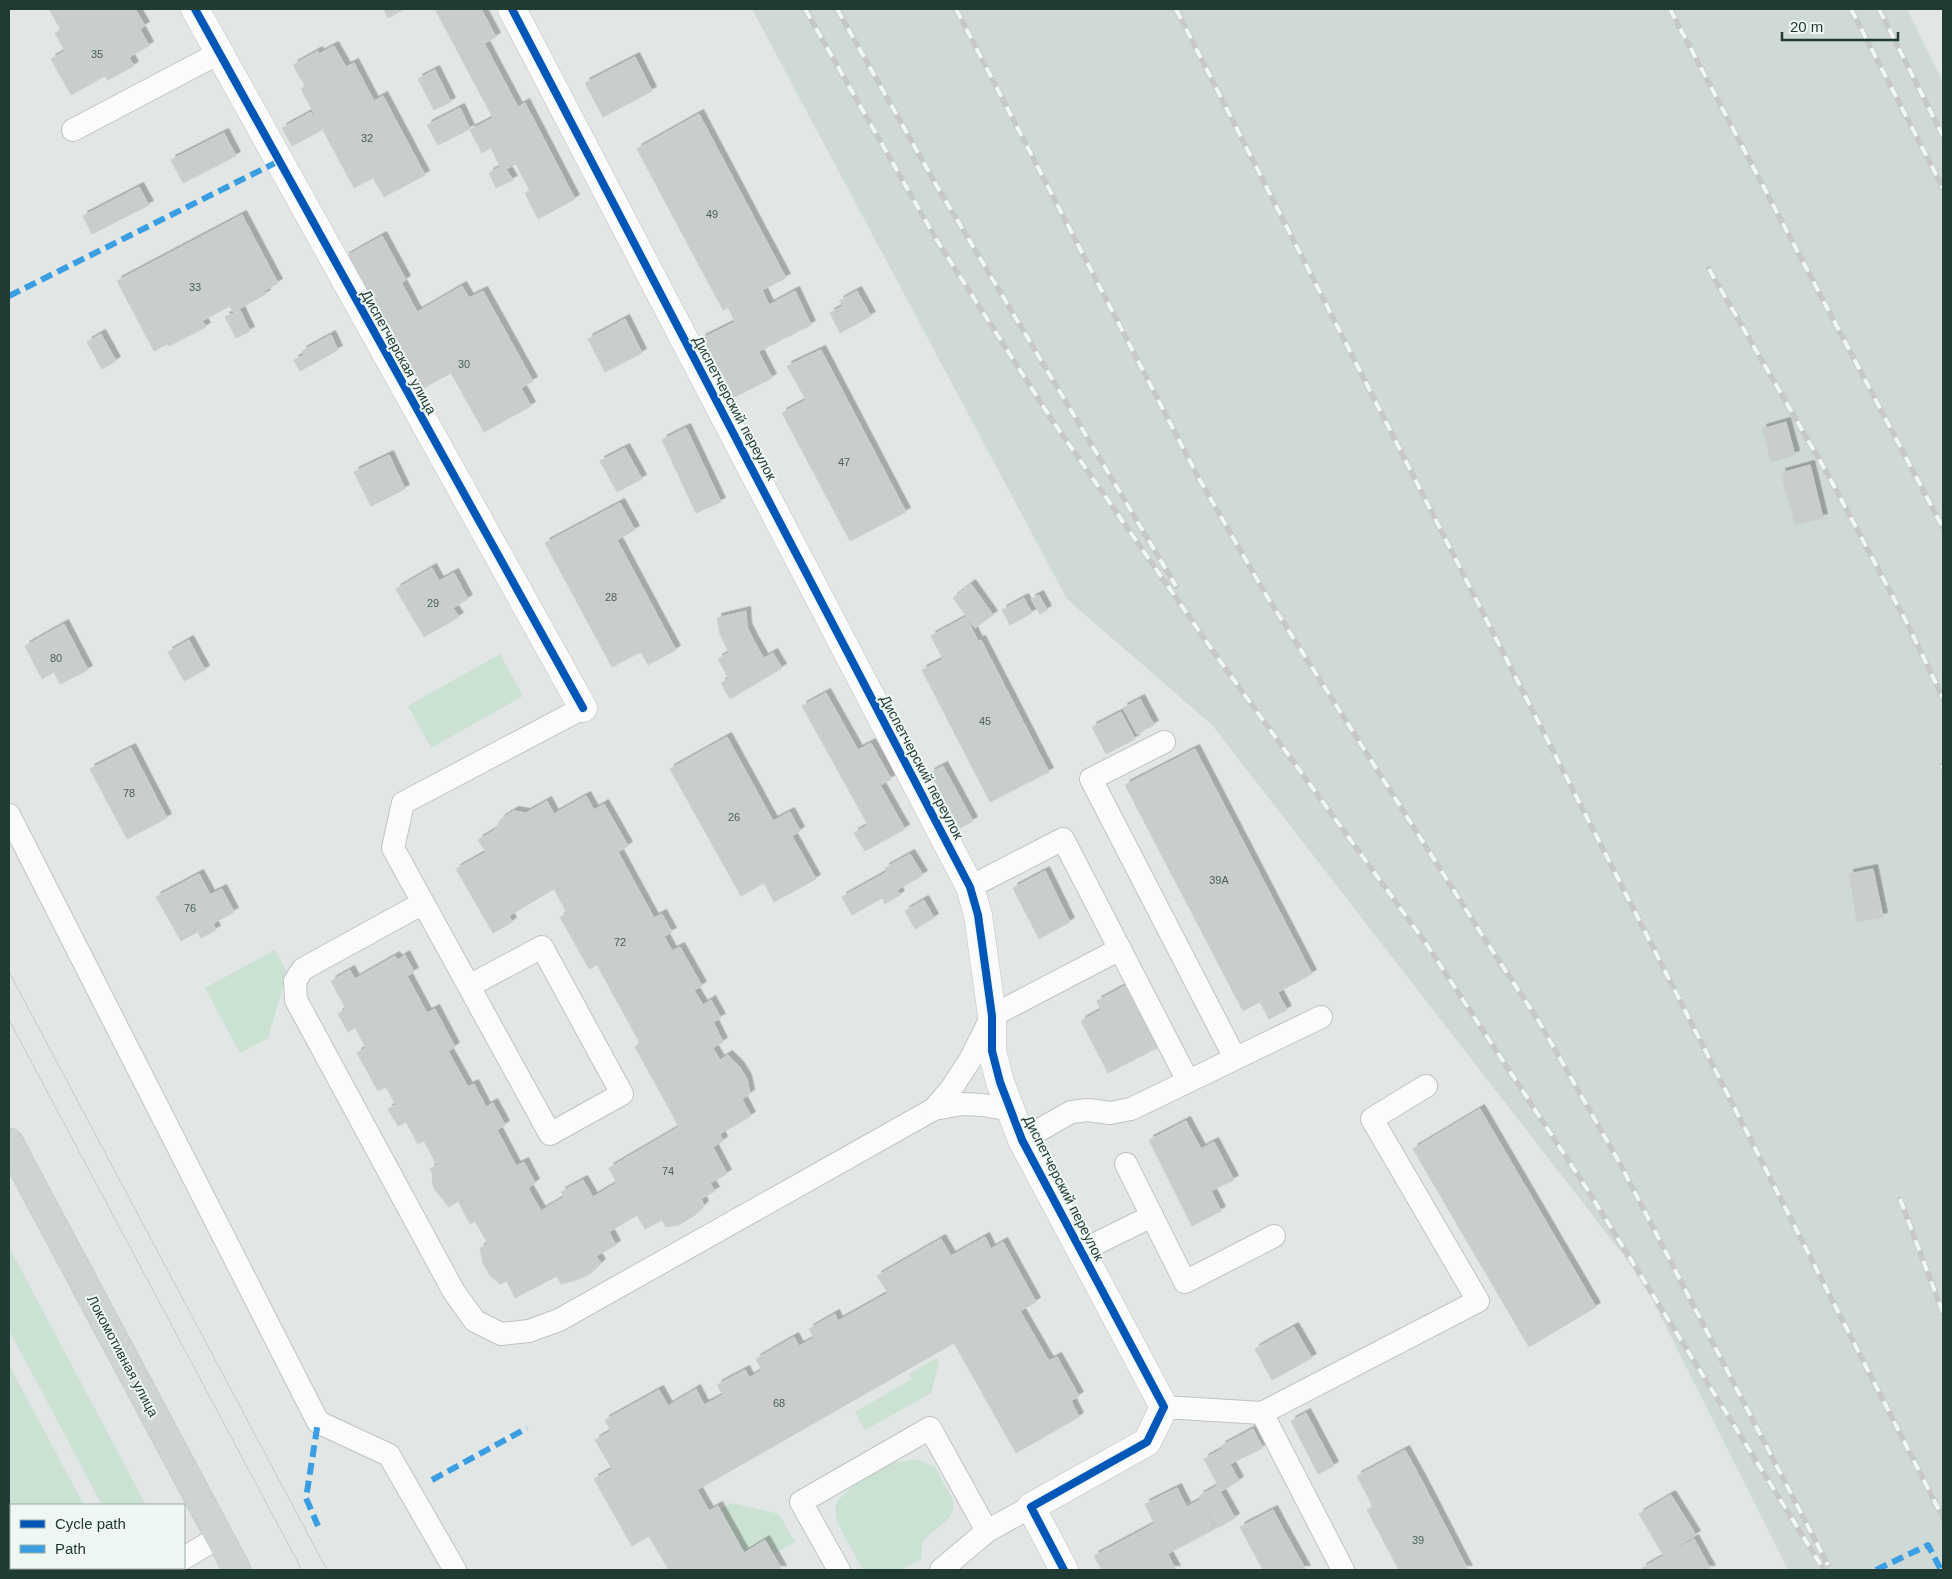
<svg xmlns="http://www.w3.org/2000/svg" width="1952" height="1579" viewBox="0 0 1952 1579" font-family="Arial,sans-serif">
<style>
.built{fill:#cfd9d5}
.green{fill:#cbe1d2}
.building{fill:#c9cecc;stroke:#cbd0ce;filter:url(#shadow)}
.lines{fill:none;stroke-linecap:round;stroke-linejoin:round}
.lane-casing{stroke:#bfc4c2;stroke-width:24}
.street-casing{stroke:#bfc4c2;stroke-width:29}
.primary-casing{stroke:#bbc4c1;stroke-width:29}
.lane{stroke:#fbfbfb;stroke-width:22}
.street{stroke:#fbfbfb;stroke-width:28}
.primary{stroke:#cdd4d2;stroke-width:28}
.tram{stroke:#c6c9c8;stroke-width:1}
.rail-casing{stroke:#c6c9c8;stroke-width:5.5}
.rail{stroke:#eff7f3;stroke-width:4;stroke-dasharray:11;stroke-linecap:butt}
.quiet{stroke:#3c9ee2;stroke-width:6;stroke-dasharray:12 6;stroke-linecap:butt}
.cycleway-casing{stroke:#eff7f3;stroke-width:11}
.cycleway{stroke:#0057b8;stroke-width:8}
.labels{text-anchor:middle;stroke-width:4;stroke-linejoin:round;paint-order:stroke}
.number-label{font-size:11px;fill:#4b605b}
.street-label{font-size:14px;fill:#203a34;stroke:#eff7f3}
</style>
<defs>
<filter id="shadow"><feDropShadow dx="4.5" dy="-4.5" stdDeviation="0" flood-color="#0004"/></filter>
</defs>
<rect width="100%" height="100%" fill="#e2e7e5"/>
<polygon class="built" points="752,9 1907,9 1943,82 1943,1570 1788,1570 1642,1279 1212,725 1067,599"/>
<g class="green">
<polygon points="500,654 523,696 431,748 408,706"/>
<polygon points="275,950 287,972 268,1038 240,1053 205,988"/>
<polygon points="9,1247 146,1505 102,1505 9,1330"/>
<polygon points="937,1358 939,1362 931,1393 865,1430 855,1412 912,1379 909,1374"/>
<polygon points="9,1365 84,1505 11,1505 11,1539 9,1535"/>
<path d="M 916,1459 L 935,1467 L 952,1498 C 960,1522 931,1527 923,1543 C 921,1547 922,1555 921,1559 L 901,1570 L 863,1570 L 837,1522 L 835,1509 L 838,1500 L 855,1485 L 893,1463 Z"/>
<polygon points="731,1503 779,1514 795,1542 773,1554 765,1540 744,1552 720,1509"/>
<polygon points="28,1568 112,1568 108,1570 29,1570"/>
</g>
<g class="building">
<polygon points="49,9 135,9 145,26 140,29 149,46 129,57 134,66 108,80 105,76 71,95 51,59 65,51 55,33 61,30"/>
<polygon points="384,9 403,9 403,10 388,18"/>
<polygon points="435,9 466,9 518,107 525,103 575,199 538,219 525,193 530,191 516,164 506,169 513,180 496,188 489,173 500,167 491,148 482,153 470,130 493,118"/>
<polygon points="467,9 481,9 496,37 485,43"/>
<polygon points="334,46 346,67 354,63 374,101 383,96 425,175 384,197 373,178 354,188 301,89 305,86 293,65 318,51 319,54"/>
<polygon points="635,57 652,91 603,117 585,83"/>
<polygon points="435,70 451,102 434,110 418,79"/>
<polygon points="460,108 470,129 438,145 427,125"/>
<polygon points="311,112 322,130 292,146 282,128"/>
<polygon points="699,114 786,278 723,310 637,149"/>
<polygon points="224,133 236,156 183,183 171,160"/>
<polygon points="139,187 149,205 92,234 83,216"/>
<polygon points="242,215 278,283 264,291 266,294 233,312 230,306 202,321 206,327 169,346 167,344 154,351 117,281"/>
<polygon points="382,236 406,280 370,301 345,257"/>
<polygon points="401,282 417,312 414,314 428,339 400,355 370,301"/>
<polygon points="462,286 469,298 483,291 533,381 521,388 531,406 484,432 451,373 420,390 400,355 428,339 414,314"/>
<polygon points="762,290 769,305 795,291 811,325 718,372 701,339 735,322 728,307"/>
<polygon points="857,291 871,316 840,333 830,313 843,306 839,301"/>
<polygon points="240,310 250,331 236,338 225,317"/>
<polygon points="625,319 642,353 605,372 588,339"/>
<polygon points="101,334 116,361 102,369 87,342"/>
<polygon points="331,335 338,350 300,371 294,360 304,355 302,351"/>
<polygon points="821,350 906,512 850,541 782,413 806,400 787,366"/>
<polygon points="758,351 772,378 729,400 715,373"/>
<polygon points="1786,422 1795,455 1771,462 1762,429"/>
<polygon points="686,428 721,502 696,513 662,440"/>
<polygon points="625,448 642,479 617,492 600,461"/>
<polygon points="389,455 405,489 371,506 354,472"/>
<polygon points="1810,465 1823,518 1795,525 1781,473"/>
<polygon points="620,503 635,530 617,540 676,650 648,665 641,652 612,667 545,543"/>
<polygon points="432,568 439,581 454,573 468,599 453,608 459,617 424,637 396,589"/>
<polygon points="971,584 993,615 975,628 953,598"/>
<polygon points="1039,595 1047,610 1040,614 1031,599"/>
<polygon points="1024,598 1032,613 1010,625 1002,610"/>
<polygon points="746,611 747,627 753,639 729,653 720,634 717,618"/>
<polygon points="966,617 978,641 943,659 931,636"/>
<polygon points="64,624 88,670 60,684 54,672 42,679 25,646"/>
<polygon points="753,639 764,659 728,678 718,659"/>
<polygon points="189,640 205,670 184,681 168,652"/>
<polygon points="981,640 1049,772 990,802 922,670"/>
<polygon points="773,653 782,668 730,699 721,683"/>
<polygon points="826,693 858,750 871,743 891,779 880,785 905,829 865,851 854,833 868,825 802,706"/>
<polygon points="1140,699 1154,725 1137,734 1123,708"/>
<polygon points="1121,712 1135,739 1106,754 1092,727"/>
<polygon points="727,737 773,821 790,812 800,831 792,836 816,879 774,902 764,883 741,896 670,769"/>
<polygon points="131,748 167,818 127,839 90,769"/>
<polygon points="1195,749 1312,974 1243,1011 1125,785"/>
<polygon points="943,766 973,821 960,828 930,773"/>
<polygon points="586,796 594,810 604,804 628,846 618,852 654,918 662,914 672,932 664,936 672,951 680,947 702,986 694,990 703,1005 711,1000 721,1018 713,1022 723,1042 654,1081 635,1047 640,1043 597,965 589,969 560,917 567,913 554,889 509,916 512,922 493,933 456,869 486,852 478,840 495,830 501,819 514,811 526,813 547,801 554,814"/>
<polygon points="910,854 923,875 897,890 885,868"/>
<polygon points="1873,869 1883,917 1857,922 1849,874"/>
<polygon points="1045,871 1070,922 1039,939 1013,888"/>
<polygon points="887,872 900,895 885,904 882,898 852,915 842,897"/>
<polygon points="199,874 223,918 181,941 156,897"/>
<polygon points="222,889 234,912 223,918 210,895"/>
<polygon points="924,900 934,918 915,929 905,911"/>
<polygon points="213,924 216,930 201,938 198,932"/>
<polygon points="405,955 414,972 407,976 427,1013 435,1009 455,1047 448,1051 468,1087 474,1084 486,1107 493,1103 505,1125 497,1130 516,1166 524,1162 535,1183 528,1188 529,1190 470,1224 458,1201 449,1207 435,1190 432,1182 433,1175 430,1169 437,1165 424,1141 418,1144 406,1122 398,1126 388,1109 396,1105 386,1087 378,1091 357,1053 366,1048 355,1027 348,1032 338,1014 346,1009 331,981 350,970 355,979 395,956 398,960"/>
<polygon points="1125,986 1157,1048 1108,1073 1081,1021 1101,1010 1097,1001"/>
<polygon points="1278,993 1287,1010 1269,1019 1260,1002"/>
<polygon points="713,1048 720,1060 728,1055 739,1066 747,1079 750,1094 742,1099 751,1116 720,1134 723,1141 713,1147 727,1174 710,1183 715,1191 701,1199 704,1205 695,1215 679,1225 666,1227 662,1220 645,1229 637,1215 609,1232 616,1245 596,1256 601,1263 590,1274 576,1280 561,1284 557,1276 515,1298 507,1281 500,1284 490,1276 483,1263 480,1248 488,1244 475,1221 529,1190 541,1211 564,1197 561,1192 583,1180 593,1197 617,1183 609,1168 679,1127 654,1081"/>
<polygon points="1480,1109 1596,1307 1529,1347 1413,1149"/>
<polygon points="1186,1121 1201,1149 1214,1142 1234,1180 1211,1191 1221,1211 1192,1226 1149,1140"/>
<polygon points="985,1237 991,1249 1003,1242 1036,1302 1020,1311 1049,1361 1057,1357 1079,1396 1071,1401 1079,1417 1016,1453 954,1343 697,1490 709,1511 718,1506 744,1553 765,1540 782,1570 669,1570 649,1536 632,1546 594,1479 612,1469 595,1440 611,1431 605,1420 659,1390 668,1406 696,1389 704,1405 723,1395 717,1385 745,1370 749,1378 762,1370 756,1359 794,1337 799,1346 814,1338 809,1329 835,1314 838,1321 888,1293 877,1276 941,1239 951,1256"/>
<polygon points="1294,1327 1312,1358 1272,1380 1255,1349"/>
<polygon points="1306,1413 1334,1466 1318,1474 1291,1421"/>
<polygon points="1253,1429 1263,1448 1230,1464 1221,1446"/>
<polygon points="1222,1449 1239,1481 1221,1491 1204,1459"/>
<polygon points="1405,1450 1422,1481 1373,1507 1357,1476"/>
<polygon points="1422,1481 1468,1570 1399,1570 1367,1510"/>
<polygon points="1217,1486 1235,1518 1217,1528 1199,1496"/>
<polygon points="1177,1488 1186,1506 1154,1523 1145,1504"/>
<polygon points="1671,1495 1696,1535 1663,1555 1639,1514"/>
<polygon points="1200,1500 1215,1529 1167,1554 1152,1525"/>
<polygon points="1273,1510 1282,1527 1250,1546 1240,1527"/>
<polygon points="1152,1525 1176,1570 1102,1570 1094,1556"/>
<polygon points="1282,1527 1306,1570 1263,1570 1250,1546"/>
<polygon points="1694,1539 1711,1570 1643,1570 1642,1568"/>
</g>
<g class="lines">
<defs>
<g id="lane">
<polyline points="73,130 219,53"/>
<polyline points="1164,742 1091,779 1235,1058"/>
<polyline points="9,815 318,1422 389,1455 455,1570"/>
<polyline points="970,887 1063,839 1188,1081"/>
<polyline points="423,903 303,969 295,981 296,1000 454,1292 475,1321 501,1334 529,1331 559,1320 934,1109 962,1104 983,1105 1011,1110"/>
<polyline points="469,986 542,947 622,1094 550,1134 393,848 403,803 583,708"/>
<polyline points="934,1109 951,1089 970,1060 992,1016 1120,949"/>
<polyline points="1022,1140 1071,1112 1088,1110 1110,1113 1131,1109 1321,1017"/>
<polyline points="1152,1216 1185,1282 1274,1236"/>
<polyline points="1081,1251 1152,1216 1126,1164"/>
<polyline points="1164,1407 1262,1413 1478,1301 1372,1119 1426,1086"/>
<polyline points="1262,1413 1343,1570"/>
<polyline points="184,1558 219,1537"/>
<polyline points="9,1560 11,1564"/>
<polyline points="162,1570 166,1568"/>
<polyline points="839,1570 801,1502 930,1428 987,1531"/>
<polyline points="941,1570 987,1531 1031,1507"/>
</g>
<g id="street">
<polyline points="195,9 583,708"/>
<polyline points="512,9 970,887 978,915 992,1016 992,1051 1000,1082 1022,1140 1164,1407 1147,1442 1031,1507 1064,1570"/>
</g>
<polyline id="primary" points="9,1142 237,1570"/>
</defs>
<use href="#lane" class="lane-casing"/>
<use href="#street" class="street-casing"/>
<use href="#primary" class="primary-casing"/>
<use href="#lane" class="lane"/>
<use href="#street" class="street"/>
<use href="#primary" class="primary"/>
<g class="tram">
<polyline points="9,972 327,1570"/>
<polyline points="9,1020 302,1570"/>
</g>
<defs>
<g id="rail">
<polyline points="805,9 936,239 1052,420 1225,668 1425,942 1587,1189 1824,1570"/>
<polyline points="837,9 938,188 1176,586"/>
<polyline points="956,9 1197,475 1266,595 1484,938 1538,1020 1618,1160 1828,1565"/>
<polyline points="1176,9 1943,1518"/>
<polyline points="1670,9 1943,528"/>
<polyline points="1851,9 1943,188"/>
<polyline points="1879,9 1943,136"/>
<polyline points="1709,269 1827,473 1907,623 1943,698"/>
<polyline points="1942,765 1943,768"/>
<polyline points="1900,1199 1943,1313"/>
</g>
</defs>
<use href="#rail" class="rail-casing"/>
<use href="#rail" class="rail"/>
<g class="quiet">
<polyline points="9,296 279,161"/>
<polyline points="432,1480 527,1428"/>
<polyline points="318,1526 306,1498 318,1422"/>
<polyline points="1876,1570 1928,1545 1941,1570"/>
</g>
<defs>
<g id="cycleway">
<polyline points="195,9 583,708"/>
<polyline points="512,9 970,887 978,915 992,1016 992,1051 1000,1082 1022,1140 1164,1407 1147,1442 1031,1507 1064,1570"/>
</g>
</defs>
<use href="#cycleway" class="cycleway-casing"/>
<use href="#cycleway" class="cycleway"/>
</g>
<g class="labels">
<g class="number-label">
<text x="97" y="58">35</text>
<text x="367" y="142">32</text>
<text x="712" y="218">49</text>
<text x="195" y="291">33</text>
<text x="464" y="368">30</text>
<text x="844" y="466">47</text>
<text x="611" y="601">28</text>
<text x="433" y="607">29</text>
<text x="56" y="662">80</text>
<text x="985" y="725">45</text>
<text x="129" y="797">78</text>
<text x="734" y="821">26</text>
<text x="1219" y="884">39А</text>
<text x="190" y="912">76</text>
<text x="620" y="946">72</text>
<text x="668" y="1175">74</text>
<text x="779" y="1407">68</text>
<text x="1418" y="1544">39</text>
</g>
<g class="street-label">
<text transform="translate(399 352) rotate(61)" y="5">Диспетчерская улица</text>
<text transform="translate(735 408) rotate(62)" y="5">Диспетчерский переулок</text>
<text transform="translate(922 767) rotate(62)" y="5">Диспетчерский переулок</text>
<text transform="translate(1064 1188) rotate(63)" y="5">Диспетчерский переулок</text>
<text transform="translate(123 1356) rotate(62)" y="5">Локомотивная улица</text>
</g>
</g>
<rect width="1952" height="1579" fill="none" stroke="#203a34" stroke-width="20"/>
<rect x="10" y="1504" width="175" height="65" fill="#eff7f3" stroke="#9caba7"/>
<rect x="20" y="1520" width="25" height="8" fill="#0057b8" stroke="#9caba7"/>
<text x="55" y="1529" font-size="15" fill="#203a34">Cycle path</text>
<rect x="20" y="1545" width="25" height="8" fill="#3c9ee2" stroke="#9caba7"/>
<text x="55" y="1554" font-size="15" fill="#203a34">Path</text>
<path d="M1782 32v8h116v-8" fill="none" stroke="#203a34" stroke-width="2.5"/>
<text x="1790" y="32" font-size="15" fill="#203a34" stroke="#eff7f3" stroke-width="4" paint-order="stroke">20 m</text>
</svg>
